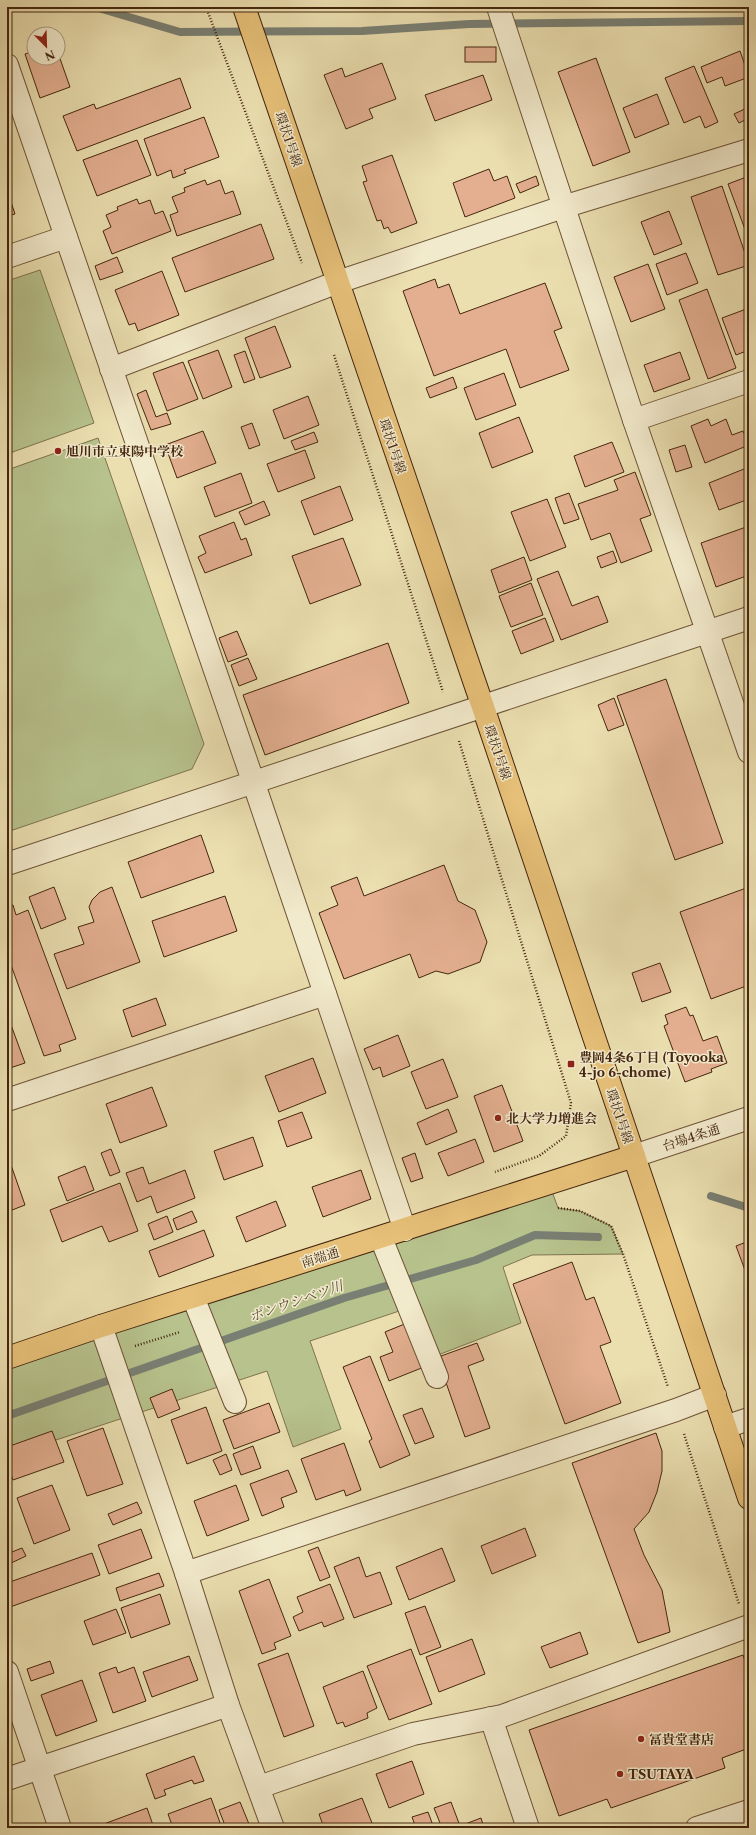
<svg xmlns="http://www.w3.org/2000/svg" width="756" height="1835" viewBox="0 0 756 1835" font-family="'Libre Caslon Text','Noto Serif JP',serif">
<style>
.green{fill:#b7c28c;stroke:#7e744e}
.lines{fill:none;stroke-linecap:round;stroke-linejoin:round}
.stream{stroke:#797f73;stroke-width:8}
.building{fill:#e3af90;stroke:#45260f}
.minor-casing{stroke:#6e5437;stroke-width:24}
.major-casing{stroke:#45260f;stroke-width:24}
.path{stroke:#45260f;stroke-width:2.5;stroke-dasharray:1 2;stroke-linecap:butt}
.minor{stroke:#f2eacc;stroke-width:22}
.major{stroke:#e6c078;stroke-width:22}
.poi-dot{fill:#8f2418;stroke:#f2eacc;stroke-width:1.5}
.labels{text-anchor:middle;stroke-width:3;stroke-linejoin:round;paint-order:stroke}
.street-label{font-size:13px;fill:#45260f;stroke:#f2eacc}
.poi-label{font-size:13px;font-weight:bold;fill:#45260f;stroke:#f2eacc;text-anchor:start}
.water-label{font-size:14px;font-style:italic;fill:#5b4b39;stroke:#f2eacc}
</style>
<rect width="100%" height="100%" fill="#ebdfb0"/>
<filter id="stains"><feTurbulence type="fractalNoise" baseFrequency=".005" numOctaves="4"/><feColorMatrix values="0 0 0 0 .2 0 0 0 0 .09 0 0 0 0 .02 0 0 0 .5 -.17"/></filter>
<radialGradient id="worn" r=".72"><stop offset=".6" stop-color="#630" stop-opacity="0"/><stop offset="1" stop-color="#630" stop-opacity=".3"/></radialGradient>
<g class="green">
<polygon points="40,270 94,423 7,454 7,281"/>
<polygon points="98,438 204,744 192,769 7,832 7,470"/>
<polygon points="549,1183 558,1208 580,1211 611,1226 623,1254 532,1255 503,1267 521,1323 438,1355 420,1304 310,1341 341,1429 293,1447 267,1371 7,1456 7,1358"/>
</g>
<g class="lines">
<g class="stream">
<polyline points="95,7 180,32 362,31 469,24 749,21"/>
<polyline points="711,1196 749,1208"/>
<polyline points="7,1416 344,1298 476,1260 535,1235 598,1237"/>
</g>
</g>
<g class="building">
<rect x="465" y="47" width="31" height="15"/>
<polygon points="34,51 34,58 58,58 58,53 70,87 40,98 25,54"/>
<polygon points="740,51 749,77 725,86 722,77 707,83 701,67"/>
<polygon points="596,58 630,152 593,166 558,72"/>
<polygon points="382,63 396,99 369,109 373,118 346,129 324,75 342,68 345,77"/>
<polygon points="694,66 718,122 705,128 700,116 684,123 665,78"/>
<polygon points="483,75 492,100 435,121 425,95"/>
<polygon points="180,78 191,108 77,151 63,116 94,104 96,109"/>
<polygon points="657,94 669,124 635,138 623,108"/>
<polygon points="749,107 749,118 739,123 734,114"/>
<polygon points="204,117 219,157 184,170 186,173 173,178 171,170 157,176 144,139"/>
<polygon points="137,140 151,175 97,196 83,160"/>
<polygon points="392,155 417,223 391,233 388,227 384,229 381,220 377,221 363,182 367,181 362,166"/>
<polygon points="489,169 494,181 507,176 515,198 465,217 453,183"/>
<polygon points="536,176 539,185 520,193 516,184"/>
<polygon points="749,176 749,240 728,184"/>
<polygon points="205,180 207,185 220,180 225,194 233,191 241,214 177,236 170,215 178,212 172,197 185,192 184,188"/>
<polygon points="722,186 749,265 718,275 691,197"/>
<polygon points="7,190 15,214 7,216"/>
<polygon points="137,199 139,204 150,200 155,214 163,211 171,231 112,254 103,231 111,227 106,215 118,210 117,207"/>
<polygon points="669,211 682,244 654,255 641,222"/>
<polygon points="261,224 274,259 185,292 172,258"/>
<polygon points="686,253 698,283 667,295 656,264"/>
<polygon points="117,257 123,272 100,280 95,266"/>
<polygon points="648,264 665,309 631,322 614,277"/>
<polygon points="162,271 179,315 138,331 135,323 129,325 115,290"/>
<polygon points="435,279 438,288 449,284 460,314 545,283 562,328 554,331 569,370 520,388 506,349 434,376 403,291"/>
<polygon points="707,289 736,368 708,379 679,300"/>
<polygon points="749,308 749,350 736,355 722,318"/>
<polygon points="275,326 291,367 260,378 245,338"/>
<polygon points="218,350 232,387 203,399 188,361"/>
<polygon points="245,351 255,379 244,383 234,355"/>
<polygon points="680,352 690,379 654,392 644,365"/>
<polygon points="183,362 198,399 167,411 153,373"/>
<polygon points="504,373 516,405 476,420 464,388"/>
<polygon points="453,377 457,388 430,398 426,388"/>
<polygon points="146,390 156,417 167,413 171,424 151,430 137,394"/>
<polygon points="308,396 319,425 284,439 273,410"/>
<polygon points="519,417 533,452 492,468 479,433"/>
<polygon points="708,419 711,426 726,419 732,435 743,431 749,445 705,463 691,426"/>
<polygon points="252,423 260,445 249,449 241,427"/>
<polygon points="203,431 216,463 177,478 165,445"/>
<polygon points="314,432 318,442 295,450 291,441"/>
<polygon points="612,442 624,472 585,487 574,456"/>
<polygon points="685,445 692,467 676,472 669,450"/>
<polygon points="305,450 315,478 278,492 267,464"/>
<polygon points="749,467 749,499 719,510 709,483"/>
<polygon points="635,472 651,515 640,519 652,551 621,563 610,533 591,540 578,504 618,490 614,480"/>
<polygon points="241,473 252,503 215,517 204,487"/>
<polygon points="340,486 353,520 314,535 301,501"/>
<polygon points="569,493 579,519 564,524 555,498"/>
<polygon points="547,499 566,547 530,561 511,512"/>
<polygon points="264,501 270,515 245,525 239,512"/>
<polygon points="234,522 241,540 246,538 252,555 205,573 198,557 206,553 199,536"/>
<polygon points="749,526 749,575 716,587 701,543"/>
<polygon points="343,538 361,585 310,604 292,556"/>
<polygon points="613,551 617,562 601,568 597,557"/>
<polygon points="524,557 532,580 499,593 491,570"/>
<polygon points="558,571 572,606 598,596 608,622 561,640 537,579"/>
<polygon points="531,583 543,615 511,627 499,596"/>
<polygon points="545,618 554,641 521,654 512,631"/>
<polygon points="237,631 247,655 228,662 219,638"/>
<polygon points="388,643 409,703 265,755 243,695"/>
<polygon points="248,658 257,679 239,686 231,665"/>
<polygon points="666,679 723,843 675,860 617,696"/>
<polygon points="614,698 624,725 608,731 598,705"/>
<polygon points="201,835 214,872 141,898 128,862"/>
<polygon points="444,865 458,901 475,910 487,942 480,962 448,974 436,971 419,978 410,954 344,979 319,913 338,905 331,887 357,877 364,896"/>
<polygon points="54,887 66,919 41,929 29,897"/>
<polygon points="112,887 140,962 67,989 54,954 84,944 78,927 94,922 89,907 92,900 100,892"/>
<polygon points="749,887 749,985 711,999 680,912"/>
<polygon points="225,896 237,931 164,957 152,921"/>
<polygon points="13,905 16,915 28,910 76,1039 59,1045 61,1051 44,1056 7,954 7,907"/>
<polygon points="660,963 671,992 642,1002 632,973"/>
<polygon points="156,998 166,1025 132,1037 123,1010"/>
<polygon points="686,1007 690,1016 693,1015 703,1041 717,1036 727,1063 711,1069 712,1072 685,1082 664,1026 668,1024 665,1015"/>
<polygon points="7,1014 25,1063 7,1069"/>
<polygon points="398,1035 410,1066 383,1077 380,1067 373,1070 364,1049"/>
<polygon points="313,1058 326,1093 279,1112 265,1076"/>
<polygon points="443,1059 458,1097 426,1109 411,1072"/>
<polygon points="502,1085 523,1141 494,1152 474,1096"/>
<polygon points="152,1087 167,1126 120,1143 106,1104"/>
<polygon points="448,1109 457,1132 426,1145 417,1123"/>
<polygon points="302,1112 312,1138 287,1147 278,1121"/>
<polygon points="253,1137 263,1166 224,1180 214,1151"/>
<polygon points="475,1139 484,1162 448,1176 438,1153"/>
<polygon points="111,1149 120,1172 110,1176 101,1153"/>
<polygon points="415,1153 423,1178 411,1182 402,1158"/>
<polygon points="11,1165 25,1205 7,1212 7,1166"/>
<polygon points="85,1166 94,1190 67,1201 58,1177"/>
<polygon points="143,1167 149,1184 185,1170 195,1198 157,1213 151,1196 137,1202 126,1173"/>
<polygon points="361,1170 371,1199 323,1217 312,1187"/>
<polygon points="120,1183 138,1231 109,1242 102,1226 62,1242 50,1210"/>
<polygon points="276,1201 286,1226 246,1242 236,1217"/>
<polygon points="192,1211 197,1222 177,1230 173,1219"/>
<polygon points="167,1216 173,1232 154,1240 148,1224"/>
<polygon points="204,1230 214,1256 159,1277 149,1251"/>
<polygon points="749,1241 749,1281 736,1246"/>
<polygon points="572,1262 586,1300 594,1297 611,1342 600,1346 621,1403 565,1424 513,1284"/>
<polygon points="407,1323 424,1367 389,1381 380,1357 393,1352 385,1332"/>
<polygon points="477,1343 484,1360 468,1366 490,1428 465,1437 443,1374 447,1372 441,1356"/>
<polygon points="370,1356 410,1455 380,1468 369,1441 372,1439 343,1367"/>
<polygon points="172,1389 180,1409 158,1418 150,1398"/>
<polygon points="269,1403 280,1432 234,1449 223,1420"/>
<polygon points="206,1407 222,1451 187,1464 171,1420"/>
<polygon points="422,1408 434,1437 415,1444 403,1415"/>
<polygon points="103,1428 123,1484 87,1496 67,1441"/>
<polygon points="52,1431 64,1462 13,1480 7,1463 7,1447"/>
<polygon points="656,1433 662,1451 662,1471 657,1492 649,1512 634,1529 644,1555 662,1590 670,1632 638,1643 572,1463"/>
<polygon points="344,1443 361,1490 346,1496 344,1490 316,1500 301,1459"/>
<polygon points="253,1446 261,1468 241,1475 233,1454"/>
<polygon points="226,1454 232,1470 220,1475 213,1460"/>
<polygon points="288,1470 297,1492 281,1498 284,1507 262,1516 250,1484"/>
<polygon points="52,1485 70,1530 34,1544 17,1498"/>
<polygon points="236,1485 249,1520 207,1536 194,1501"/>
<polygon points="137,1502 142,1513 113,1525 108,1514"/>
<polygon points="525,1528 536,1556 492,1574 481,1546"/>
<polygon points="141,1529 152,1558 109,1574 98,1545"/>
<polygon points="318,1547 330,1577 320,1581 308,1551"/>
<polygon points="22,1548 26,1556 7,1565 7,1554"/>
<polygon points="442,1548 455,1581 409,1600 396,1567"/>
<polygon points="92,1553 100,1575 10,1607 7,1598 7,1583"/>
<polygon points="359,1557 366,1577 380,1572 392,1604 354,1618 334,1567"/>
<polygon points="159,1573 164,1586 120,1601 116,1588"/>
<polygon points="269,1579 291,1636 274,1643 276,1649 262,1654 239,1591"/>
<polygon points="330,1584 344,1619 324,1627 322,1622 299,1631 293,1617 303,1612 297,1597"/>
<polygon points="160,1594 170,1624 131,1638 121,1608"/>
<polygon points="425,1606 441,1647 420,1655 405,1613"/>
<polygon points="116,1609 126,1633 93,1645 84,1621"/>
<polygon points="580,1632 588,1654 550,1668 541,1647"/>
<polygon points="472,1639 485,1674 439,1692 426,1657"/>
<polygon points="411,1649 432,1704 389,1720 367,1666"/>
<polygon points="288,1653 314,1726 284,1737 258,1664"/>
<polygon points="743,1655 749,1672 749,1748 722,1758 725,1768 611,1808 607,1799 559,1816 529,1730"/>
<polygon points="189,1656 198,1680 152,1697 143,1672"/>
<polygon points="50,1661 54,1673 31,1681 27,1669"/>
<polygon points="116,1667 118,1673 134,1667 146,1701 113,1713 99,1673"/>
<polygon points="363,1671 377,1708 367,1713 368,1718 345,1727 343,1722 337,1724 323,1687"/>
<polygon points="82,1680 97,1721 56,1736 41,1695"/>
<polygon points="194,1756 204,1781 194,1784 192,1780 164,1790 166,1795 155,1799 146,1774"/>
<polygon points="412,1761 424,1794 389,1808 376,1774"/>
<polygon points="211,1798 222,1828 173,1828 168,1814"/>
<polygon points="362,1798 374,1828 324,1828 319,1814"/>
<polygon points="240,1802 249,1824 239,1828 226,1828 219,1810"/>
<polygon points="451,1802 460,1826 481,1818 484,1828 442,1828 434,1808"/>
<polygon points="147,1808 154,1828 93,1828"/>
<polygon points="428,1812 434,1828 416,1828 412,1817"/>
</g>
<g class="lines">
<defs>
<g id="minor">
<polyline points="498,7 634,420 749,752"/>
<polyline points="7,65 253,781 405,1230"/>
<polyline points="7,257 66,237"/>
<polyline points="111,369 338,282 563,207 749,150"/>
<polyline points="634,420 749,381"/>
<polyline points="7,864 749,618"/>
<polyline points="7,1100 325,994"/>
<polyline points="634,1156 749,1118"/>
<polyline points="381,1238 437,1377"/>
<polyline points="193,1297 235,1402"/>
<polyline points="101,1326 186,1573 228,1705 273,1828"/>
<polyline points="725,1427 749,1419"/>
<polyline points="186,1573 676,1410 715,1395"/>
<polyline points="7,1672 60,1828"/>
<polyline points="491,1718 528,1828"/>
<polyline points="7,1779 228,1705"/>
<polyline points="259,1787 413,1734 502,1716 749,1626"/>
<polyline points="697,1828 749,1811"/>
</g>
<g id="major">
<polyline points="244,7 483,707 749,1498"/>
<polyline points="7,1358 101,1326 634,1156"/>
</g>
</defs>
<use href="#minor" class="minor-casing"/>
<use href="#major" class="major-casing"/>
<g class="path">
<polyline points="206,7 302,263"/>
<polyline points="334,355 443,692"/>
<polyline points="459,741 571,1103 566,1136 539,1156 495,1172"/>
<polyline points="558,1208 580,1211 611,1226 623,1254 668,1387"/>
<polyline points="135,1346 180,1332"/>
<polyline points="684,1434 739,1604"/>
</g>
<use href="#minor" class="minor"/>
<use href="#major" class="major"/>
</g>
<g class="poi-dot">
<circle cx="58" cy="451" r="4"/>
<rect x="567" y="1060" width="8" height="8" rx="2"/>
<circle cx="498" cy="1118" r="4"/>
<circle cx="641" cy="1739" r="4"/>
<circle cx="620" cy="1774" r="4"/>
</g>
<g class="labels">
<g class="street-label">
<text transform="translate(289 139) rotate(71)" y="5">環状1号線</text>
<text transform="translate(393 446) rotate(71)" y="5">環状1号線</text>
<text transform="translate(498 752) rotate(71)" y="5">環状1号線</text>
<text transform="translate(620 1116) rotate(71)" y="5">環状1号線</text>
<text transform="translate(691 1137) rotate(-18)" y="5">台場4条通</text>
<text transform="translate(320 1257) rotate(-18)" y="5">南端通</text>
</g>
<g class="poi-label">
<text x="66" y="456">旭川市立東陽中学校</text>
<text x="579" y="1062">豊岡4条6丁目 (Toyooka<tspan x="579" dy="15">4-jo 6-chome)</tspan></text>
<text x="506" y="1123">北大学力増進会</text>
<text x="649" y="1744">冨貴堂書店</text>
<text x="628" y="1779">TSUTAYA</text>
</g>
<g class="water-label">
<text transform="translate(296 1301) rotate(-19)" y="5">ポンウシベツ川</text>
</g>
</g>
<rect width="756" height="1835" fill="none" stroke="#ebdfb0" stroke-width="24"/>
<rect x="8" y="8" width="740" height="1819" fill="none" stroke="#45260f" stroke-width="2"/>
<rect x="12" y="12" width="732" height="1811" fill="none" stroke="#45260f"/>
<g transform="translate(46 46) rotate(157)"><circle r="19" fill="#f2eacc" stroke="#ad9c80"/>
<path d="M0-3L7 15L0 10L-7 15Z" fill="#8f2418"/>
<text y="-6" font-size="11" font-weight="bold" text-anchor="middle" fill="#45260f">N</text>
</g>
<rect width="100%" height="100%" filter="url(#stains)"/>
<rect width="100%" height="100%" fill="url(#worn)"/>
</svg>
